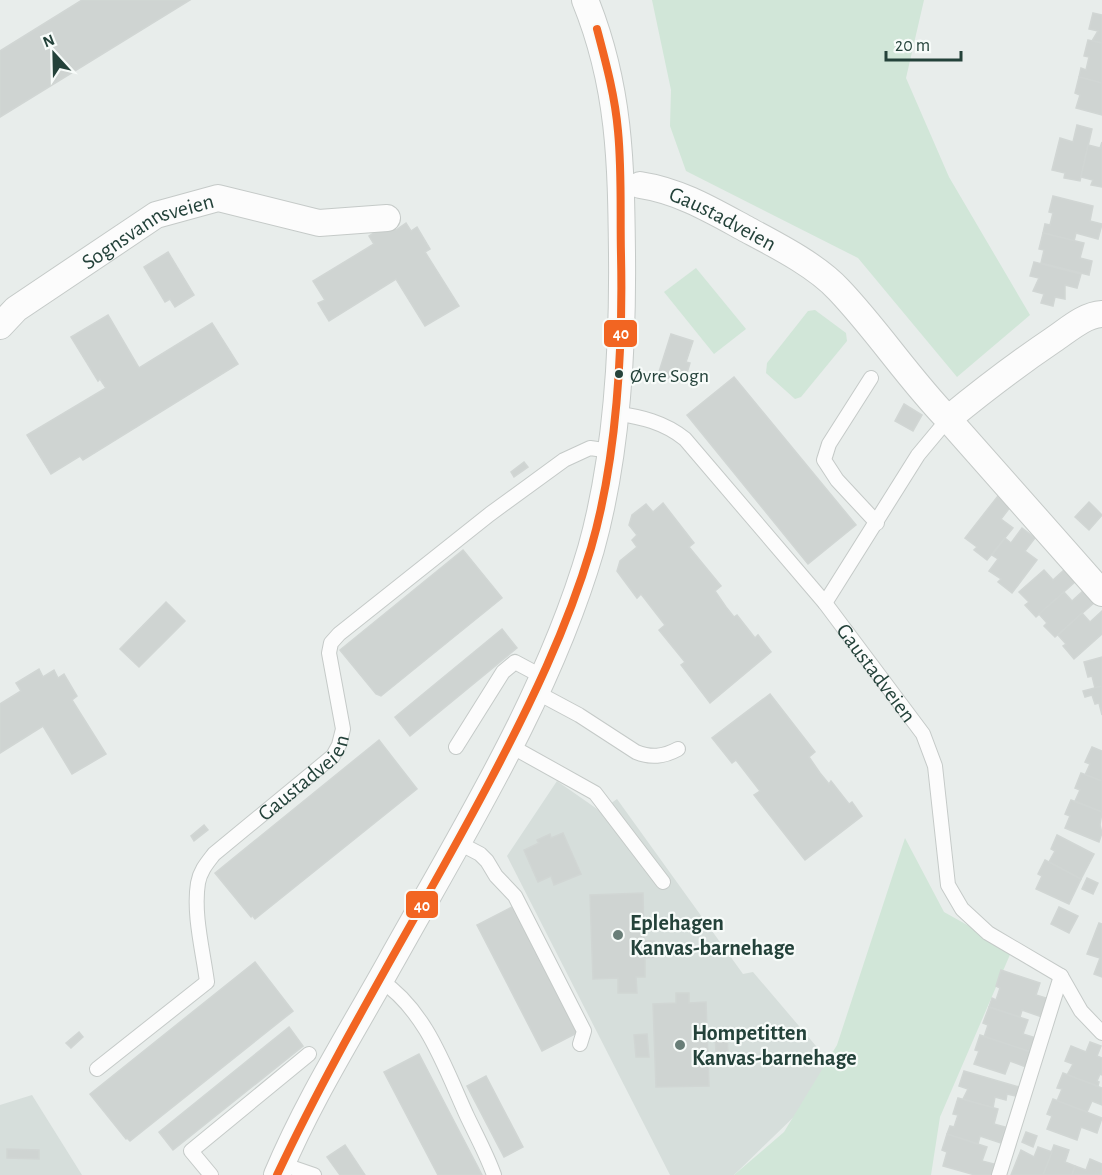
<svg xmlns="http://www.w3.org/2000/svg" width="1102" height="1175" viewBox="0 0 1102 1175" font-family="'Alegreya Sans',sans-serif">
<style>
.built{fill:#d6dedb}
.green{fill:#d1e6d8}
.building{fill:#cfd4d2;stroke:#d1d6d4;stroke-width:1.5}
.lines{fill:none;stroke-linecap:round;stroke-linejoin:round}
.lane-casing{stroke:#c5cac8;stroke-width:16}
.street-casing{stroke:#c5cac8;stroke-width:28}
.lane{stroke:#fcfcfc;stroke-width:14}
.street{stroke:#fcfcfc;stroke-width:26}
.bus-1-casing{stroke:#f7fbf9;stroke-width:12}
.bus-1{stroke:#f26522;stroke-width:8}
.bus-dot{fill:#24423a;stroke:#f7fbf9;stroke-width:2}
.poi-dot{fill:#697e78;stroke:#f7fbf9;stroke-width:2}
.labels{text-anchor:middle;stroke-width:4.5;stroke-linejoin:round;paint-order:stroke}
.bus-label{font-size:20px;fill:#24423a;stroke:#f7fbf9;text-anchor:start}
.street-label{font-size:22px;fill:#24423a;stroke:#f7fbf9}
.poi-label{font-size:22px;font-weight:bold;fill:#24423a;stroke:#f7fbf9;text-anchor:start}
.line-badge{stroke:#f7fbf9;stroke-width:2}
.badge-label{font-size:16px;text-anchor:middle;font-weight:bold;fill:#fff}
</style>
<rect width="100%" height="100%" fill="#e8edeb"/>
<g class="built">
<polygon points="557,781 600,811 617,799 743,974 753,972 839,1073 734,1175 670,1175 507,856"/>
<polygon points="32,1095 82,1175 0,1175 0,1105"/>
</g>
<g class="green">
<polygon points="652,0 924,0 906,78 949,177 1030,315 957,377 858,258 686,171 670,126 671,90"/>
<polygon points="696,268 746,329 714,354 664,292"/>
<polygon points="815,310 846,333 847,341 801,397 795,399 766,373 767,363 808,311"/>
<polygon points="905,838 944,912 1012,950 940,1117 931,1175 734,1175 784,1132 837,1045"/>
</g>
<g class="building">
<polygon points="82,0 190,0 0,117 0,51"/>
<polygon points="1093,13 1102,15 1102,43 1092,41 1098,31 1089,29"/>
<polygon points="1088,40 1102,43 1102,83 1079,77 1081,68 1086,70 1089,57 1084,56"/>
<polygon points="1079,77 1102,83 1102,115 1076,108 1080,95 1075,93"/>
<polygon points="1077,125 1092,129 1080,181 1064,178 1065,173 1052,170 1060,138 1073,142"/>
<polygon points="1102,142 1102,187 1091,185 1093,180 1081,177 1088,145 1100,148"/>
<polygon points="1053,196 1093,206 1090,221 1102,224 1098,239 1076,233 1074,241 1043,233 1045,224 1050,225 1053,213 1049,212"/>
<polygon points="391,222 396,230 406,223 411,231 417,227 430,249 425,252 459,306 425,326 396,279 329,321 318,303 325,300 313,281 374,244 369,236"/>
<polygon points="1043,233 1084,243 1080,258 1092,261 1089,275 1041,263 1044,250 1039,249"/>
<polygon points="168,252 194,295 175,307 170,299 165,302 144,267"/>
<polygon points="1034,262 1081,274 1077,288 1065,285 1065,299 1055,297 1053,306 1041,303 1044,294 1033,291 1039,278 1030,276"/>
<polygon points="108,315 139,368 212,323 238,364 83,460 80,456 51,474 27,435 106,388 100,379 98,381 71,337"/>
<polygon points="671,334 693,341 686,362 690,363 684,383 658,375"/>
<polygon points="734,377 856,525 808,564 687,415"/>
<polygon points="904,404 922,415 913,431 895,421"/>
<polygon points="524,462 528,467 514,477 511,472"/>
<polygon points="998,496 1011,506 1001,519 1013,528 987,560 974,550 977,547 965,538"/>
<polygon points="1089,502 1102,515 1089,530 1075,517"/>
<polygon points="663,503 694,543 689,547 721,586 715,591 726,607 734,617 737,615 755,638 758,635 771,652 710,703 681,665 685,662 659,630 665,625 641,594 637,598 617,571 620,561 637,547 632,540 637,535 629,525 632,515 646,504 653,512"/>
<polygon points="1022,528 1035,538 1025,551 1037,560 1012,593 998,582 1001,579 989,571 998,559 992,555 1005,538 1011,543"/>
<polygon points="463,550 502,598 381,696 376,694 340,650"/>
<polygon points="1065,569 1076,581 1036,617 1025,605 1029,602 1019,592 1044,570 1053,580"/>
<polygon points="1084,590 1095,602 1055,637 1044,626 1047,623 1039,614 1064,592 1072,601"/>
<polygon points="166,602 185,621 139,667 120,649"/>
<polygon points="1102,611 1102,634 1074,659 1063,646 1066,644 1058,635 1082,613 1090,622"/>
<polygon points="502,629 517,648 410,736 395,717"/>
<polygon points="1102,657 1102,686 1095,688 1092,676 1088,677 1084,662"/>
<polygon points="39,669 43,677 54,670 58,678 64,674 77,696 72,700 106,754 72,774 43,726 0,753 0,704 21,691 16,683"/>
<polygon points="1102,686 1102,715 1099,703 1095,704 1092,695 1085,697 1083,691"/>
<polygon points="770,694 815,752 809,757 820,773 829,784 831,781 849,804 852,802 862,816 805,860 754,795 760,791 736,760 732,763 712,738"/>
<polygon points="379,740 417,789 255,919 252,915 251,917 215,873"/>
<polygon points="1092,747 1102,751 1102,781 1085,775 1090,764 1085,762"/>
<polygon points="1081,773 1102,781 1102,812 1075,801 1080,790 1075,788"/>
<polygon points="1071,800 1102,812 1100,825 1102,833 1099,842 1065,828 1070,816 1065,814"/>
<polygon points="204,825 208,830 194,841 191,836"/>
<polygon points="563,833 581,874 554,885 551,876 538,882 524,850 539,843 537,840 550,834 551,838"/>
<polygon points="1057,835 1094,854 1081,879 1049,862 1055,851 1051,849"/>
<polygon points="1045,860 1081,879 1069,904 1036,889 1042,876 1038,874"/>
<polygon points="1087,878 1098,883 1093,894 1082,889"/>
<polygon points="643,893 644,941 654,941 654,957 645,958 645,977 636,977 637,993 618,993 618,978 593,979 590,895"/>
<polygon points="512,907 577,1033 542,1051 477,925"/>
<polygon points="1059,907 1078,916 1069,933 1051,924"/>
<polygon points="1099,923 1102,924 1102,977 1094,974 1100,958 1087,954"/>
<polygon points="255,962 293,1011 130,1141 127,1138 126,1139 90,1094"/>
<polygon points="1001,970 1040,983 1036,995 1046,998 1045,1001 1047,1001 1042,1017 1022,1010 1020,1017 989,1007 992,998 996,1000 1000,988 996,986"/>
<polygon points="676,993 689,993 689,1003 706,1002 709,1086 656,1087 653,1004 676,1003"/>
<polygon points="989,1007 1028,1020 1023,1034 1036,1038 1031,1052 984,1037 988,1025 983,1023"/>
<polygon points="289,1027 303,1046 173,1150 159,1132"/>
<polygon points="79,1032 83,1037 71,1048 66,1043"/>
<polygon points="647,1034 649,1057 636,1057 634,1035"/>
<polygon points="715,1034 727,1034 728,1053 716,1054"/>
<polygon points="980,1035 1031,1052 1026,1067 1010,1061 1005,1074 974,1064 979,1051 975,1050"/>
<polygon points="1090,1042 1101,1046 1097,1056 1102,1058 1102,1075 1100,1074 1097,1081 1099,1082 1098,1086 1067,1075 1073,1064 1065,1061 1071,1046 1086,1052"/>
<polygon points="419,1054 482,1175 438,1175 384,1072"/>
<polygon points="964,1071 1019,1087 1016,1096 1007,1094 1006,1100 995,1097 993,1108 963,1099 968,1089 959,1086"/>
<polygon points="1063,1073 1102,1088 1102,1105 1092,1101 1087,1112 1057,1101 1062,1089 1057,1088"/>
<polygon points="486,1076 523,1147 504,1157 467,1086"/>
<polygon points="958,1098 998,1109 994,1124 1005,1127 1001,1143 980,1136 978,1144 947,1134 950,1126 954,1127 958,1115 953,1114"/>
<polygon points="1053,1099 1102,1118 1097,1133 1081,1127 1077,1140 1047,1129 1052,1116 1047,1114"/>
<polygon points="1026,1132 1037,1136 1033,1147 1022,1142"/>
<polygon points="947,1134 987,1147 982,1161 994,1164 991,1175 975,1175 943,1166 947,1152 942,1150"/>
<polygon points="345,1145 365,1175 340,1175 327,1157"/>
<polygon points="1054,1145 1069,1150 1065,1162 1075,1166 1072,1175 1043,1175"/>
<polygon points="1038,1147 1052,1152 1043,1175 1011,1175 1021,1150 1034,1157"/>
<polygon points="7,1149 39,1150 39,1159 7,1158"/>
<polygon points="1090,1159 1102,1164 1102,1175 1072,1175 1075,1166 1086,1170"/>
</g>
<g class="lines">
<defs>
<g id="lane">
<polyline points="871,378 829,444 824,460 837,480 877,523"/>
<path id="s1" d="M 615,413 C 641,417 664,422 685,439 L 825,603 L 923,734 L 935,766 L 948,885 L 962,909 L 988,933 L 1061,976 L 1081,1011 L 1102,1033"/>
<polyline points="825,603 918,455 948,419"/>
<path d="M 536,692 L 579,715 L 636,752 C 651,758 663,757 678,749"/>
<polyline points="509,745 595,793 663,882"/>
<polyline points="456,747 503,672 515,662 543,677"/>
<polyline points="457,842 480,854 487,861 496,876 515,896 584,1031 580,1044"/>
<path d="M 380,980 C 426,1010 445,1068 467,1116 C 476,1135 487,1155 494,1175"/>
<path id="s2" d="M 97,1069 L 207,982 C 203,951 193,914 198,883 C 200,871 207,863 214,854 L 333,756 L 339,745 L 343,729 L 329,653 L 331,643 L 339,634 L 490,514 L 564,460 L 590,448 L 611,451"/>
<polyline points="282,1164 314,1175"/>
<polyline points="211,1175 191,1151 309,1054"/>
<polyline points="999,1175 1061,976"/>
</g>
<g id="street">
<path id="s3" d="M 640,185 C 680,191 713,211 748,230 C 778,246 817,266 839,290 C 878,331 909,379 948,419 C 982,391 1016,365 1053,340 C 1068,330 1084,315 1102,314"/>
<path id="s4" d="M 0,326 L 16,309 L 156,215 L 218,198 L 319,223 L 387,218"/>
<polyline points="948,419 1102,593"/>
<path d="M 277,1175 C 308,1101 351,1033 390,963 C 464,830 548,696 591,549 C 617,456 623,350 622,254 C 621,163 620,86 585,0"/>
</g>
</defs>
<use href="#lane" class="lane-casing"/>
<use href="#street" class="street-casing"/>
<use href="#lane" class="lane"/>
<use href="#street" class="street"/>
<defs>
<path id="bus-1" d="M 277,1175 C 341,1039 421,912 491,779 C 530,705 567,629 591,548 C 617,459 623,347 621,255 C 620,214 622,172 618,131 C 615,96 606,63 597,29"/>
</defs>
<use href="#bus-1" class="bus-1-casing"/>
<use href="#bus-1" class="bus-1"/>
</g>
<circle class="bus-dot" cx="619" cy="374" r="5"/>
<g class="poi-dot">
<circle cx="618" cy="935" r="6"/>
<circle cx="680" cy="1045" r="6"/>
</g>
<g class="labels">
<g class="bus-label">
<text x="630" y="382">Øvre Sogn</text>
</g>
<g class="street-label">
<text dy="8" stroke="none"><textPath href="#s3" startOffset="90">Gaustadveien</textPath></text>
<text dy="8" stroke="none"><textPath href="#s4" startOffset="178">Sognsvannsveien</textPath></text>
<text dy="8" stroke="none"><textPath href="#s1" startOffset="378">Gaustadveien</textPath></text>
<text dy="8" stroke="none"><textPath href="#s2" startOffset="392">Gaustadveien</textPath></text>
</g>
<g class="poi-label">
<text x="630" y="930">Eplehagen<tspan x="630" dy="25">Kanvas-barnehage</tspan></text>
<text x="692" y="1040">Hompetitten<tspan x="692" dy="25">Kanvas-barnehage</tspan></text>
</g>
</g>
<g class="line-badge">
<rect x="603" y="319" width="35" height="29" rx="6" fill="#f26522"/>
<rect x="405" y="890" width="34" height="29" rx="6" fill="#f26522"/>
</g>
<g class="badge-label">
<text x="621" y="339">40</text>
<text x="422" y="911">40</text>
</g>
<g transform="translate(54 54) rotate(338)" stroke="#f7fbf9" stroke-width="4.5" paint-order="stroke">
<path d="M0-4.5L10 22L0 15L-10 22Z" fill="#24423a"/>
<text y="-9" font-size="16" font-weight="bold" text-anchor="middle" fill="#24423a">N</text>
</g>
<path d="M886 51v9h75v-9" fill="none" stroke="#24423a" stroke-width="3"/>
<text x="895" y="51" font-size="18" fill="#24423a" stroke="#f7fbf9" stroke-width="4.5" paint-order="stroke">20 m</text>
</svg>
